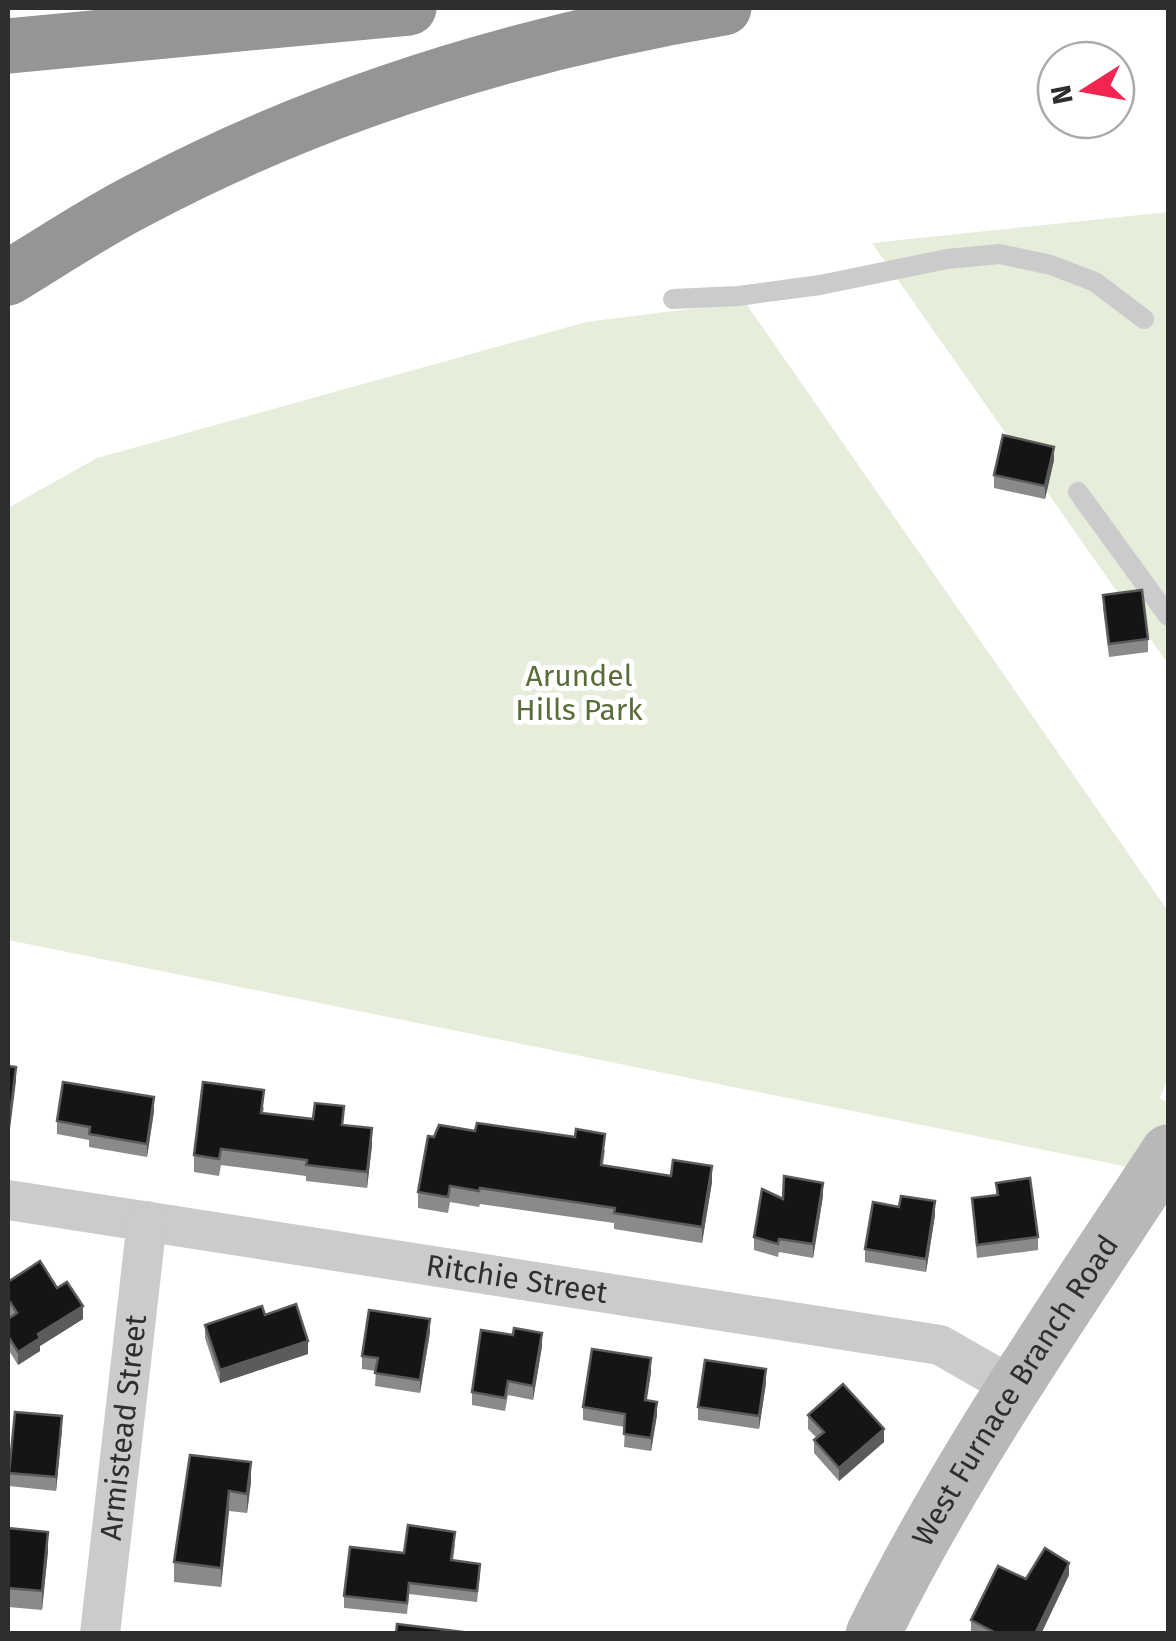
<svg xmlns="http://www.w3.org/2000/svg" width="1176" height="1641" viewBox="0 0 1176 1641" font-family="'Fira Sans',sans-serif">
<style>
.green{fill:#e7eddb}
.lines{fill:none;stroke-linecap:round;stroke-linejoin:round}
.service{stroke:#cbcbcb;stroke-width:20}
.minor{stroke:#cbcbcb;stroke-width:40}
.secondary{stroke:#b8b8b8;stroke-width:55}
.motorway{stroke:#959595;stroke-width:55}
.wall{fill:#8a8a8a}
.shaded-wall{fill:#5b5b5b}
.building{fill:#151515;stroke:#5b5b5b;stroke-width:2.5}
.labels{text-anchor:middle;stroke-width:10;stroke-linejoin:round;paint-order:stroke}
.park-label{font-size:30px;fill:#596d39;stroke:#fff}
.street-label{font-size:30px;fill:#2e2e2e;stroke:#fff}
</style>
<rect width="100%" height="100%" fill="#fff"/>
<g class="green">
<polygon points="1168,212 1168,664 872,243"/>
<polygon points="745,302 1168,911 1168,1078 1160,1098 1168,1103 1168,1175 8,940 8,508 97,458 586,322"/>
</g>
<g class="lines">
<g class="service">
<polyline points="673,299 738,296 820,285 947,259 1000,254 1051,265 1095,282 1144,319"/>
<polyline points="1078,492 1168,616"/>
</g>
<g class="minor">
<path id="s1" d="M 8,1200 L 940,1345 L 1013,1387"/>
<path id="s2" d="M 100,1634 L 147,1221"/>
</g>
<path class="secondary" id="s3" d="M 873,1634 C 956,1465 1065,1309 1168,1152"/>
<g class="motorway">
<polyline points="8,46 409,8"/>
<path d="M 8,278 C 51,252 94,223 139,200 C 323,102 519,43 724,8"/>
</g>
</g>
<g class="wall">
<polygon points="1054,460 1045,499 994,488 994,475"/>
<polygon points="1103,595 1148,639 1148,652 1109,657 1103,608"/>
<polygon points="264,1107 263,1113 344,1125 372,1145 367,1188 306,1181 306,1176 221,1165 219,1176 194,1172 194,1155"/>
<polygon points="154,1111 147,1157 89,1147 89,1140 57,1134 57,1121"/>
<polygon points="605,1150 603,1165 712,1182 702,1243 614,1229 614,1223 480,1204 479,1207 450,1202 448,1213 418,1208 418,1192"/>
<polygon points="996,1183 1038,1237 1038,1250 977,1258 972,1198 996,1195"/>
<polygon points="823,1196 813,1258 779,1252 778,1257 754,1250 754,1237 783,1199"/>
<polygon points="899,1207 935,1215 926,1272 865,1262 865,1249"/>
<polygon points="8,1282 57,1288 83,1319 40,1346 40,1351 18,1365 8,1349 8,1319 11,1317 8,1312"/>
<polygon points="265,1315 308,1354 220,1383 205,1338 205,1325"/>
<polygon points="430,1332 420,1393 375,1386 376,1371 362,1369 362,1356"/>
<polygon points="542,1346 533,1400 508,1395 505,1411 472,1405 472,1392"/>
<polygon points="651,1372 646,1400 657,1415 651,1451 624,1447 625,1427 583,1420 583,1407"/>
<polygon points="766,1383 759,1429 698,1420 698,1407"/>
<polygon points="808,1415 884,1442 839,1481 814,1453 814,1440 817,1438 808,1429"/>
<polygon points="62,1429 56,1491 9,1486 9,1473"/>
<polygon points="190,1455 251,1482 247,1513 229,1511 221,1587 174,1582 174,1562"/>
<polygon points="8,1528 48,1551 42,1610 8,1607"/>
<polygon points="455,1544 453,1561 480,1575 477,1602 409,1594 407,1614 344,1608 344,1596 404,1553"/>
<polygon points="1069,1575 1041,1634 971,1632 971,1620 1026,1579"/>
</g>
<g class="shaded-wall">
<polygon points="1054,447 1054,460 1045,499 1045,486"/>
<polygon points="16,1067 16,1081 9,1137 9,1124"/>
<polygon points="154,1097 154,1111 147,1157 147,1144"/>
<polygon points="372,1128 372,1145 367,1188 367,1172"/>
<polygon points="712,1166 712,1182 702,1243 702,1227"/>
<polygon points="823,1183 823,1196 813,1258 813,1244"/>
<polygon points="935,1201 935,1215 926,1272 926,1259"/>
<polygon points="83,1306 83,1319 40,1346 40,1351 18,1365 18,1352 38,1334"/>
<polygon points="430,1319 430,1332 420,1393 420,1380"/>
<polygon points="542,1333 542,1346 533,1400 533,1386"/>
<polygon points="308,1341 308,1354 220,1383 220,1370"/>
<polygon points="651,1358 651,1372 645,1413 645,1400"/>
<polygon points="766,1369 766,1383 759,1429 759,1416"/>
<polygon points="657,1402 657,1415 651,1451 651,1438"/>
<polygon points="62,1416 62,1429 56,1491 56,1477"/>
<polygon points="884,1429 884,1442 839,1481 839,1468"/>
<polygon points="251,1462 251,1482 247,1513 247,1494"/>
<polygon points="229,1491 229,1511 221,1587 221,1568"/>
<polygon points="48,1532 48,1551 42,1610 42,1591"/>
<polygon points="1069,1563 1069,1575 1041,1634 1035,1634"/>
</g>
<g class="building">
<polygon points="1003,435 1054,447 1045,486 994,475"/>
<polygon points="1142,590 1148,639 1109,644 1103,595"/>
<polygon points="8,1066 16,1067 9,1124 8,1124"/>
<polygon points="63,1082 154,1097 147,1144 89,1134 90,1127 57,1121"/>
<polygon points="203,1082 264,1090 261,1113 313,1119 315,1103 344,1106 342,1125 372,1128 367,1172 306,1165 307,1160 221,1149 219,1159 194,1155"/>
<polygon points="477,1123 575,1137 576,1129 605,1134 601,1165 671,1176 673,1160 712,1166 702,1227 614,1213 615,1208 480,1188 479,1191 450,1186 448,1197 418,1192 428,1136 434,1137 439,1125 475,1131"/>
<polygon points="784,1176 823,1183 813,1244 779,1239 778,1244 754,1237 762,1189 783,1199"/>
<polygon points="1030,1178 1038,1237 977,1245 972,1198 998,1195 996,1183"/>
<polygon points="901,1196 935,1201 926,1259 865,1249 873,1202 899,1207"/>
<polygon points="40,1261 57,1288 67,1282 83,1306 38,1334 40,1338 18,1352 8,1336 8,1319 17,1313 8,1299 8,1282"/>
<polygon points="296,1304 308,1341 220,1370 205,1325 262,1306 265,1315"/>
<polygon points="369,1310 430,1319 420,1380 375,1373 378,1358 362,1356"/>
<polygon points="514,1328 542,1333 533,1386 508,1381 505,1398 472,1392 481,1330 513,1335"/>
<polygon points="592,1349 651,1358 645,1400 657,1402 651,1438 624,1434 625,1414 583,1407"/>
<polygon points="705,1360 766,1369 759,1416 698,1407"/>
<polygon points="843,1384 884,1429 839,1468 814,1440 824,1432 808,1415"/>
<polygon points="15,1412 62,1416 56,1477 9,1473"/>
<polygon points="190,1455 251,1462 247,1494 229,1491 221,1568 174,1562"/>
<polygon points="408,1525 455,1532 451,1560 480,1564 477,1591 409,1583 407,1603 344,1596 350,1547 404,1553"/>
<polygon points="8,1528 48,1532 42,1591 8,1588"/>
<polygon points="1045,1548 1069,1563 1035,1634 998,1634 971,1620 998,1566 1026,1579"/>
<polygon points="397,1624 464,1632 464,1634 396,1634"/>
</g>
<g class="labels">
<g class="park-label">
<text x="579" y="686">Arundel<tspan x="579" dy="34">Hills Park</tspan></text>
</g>
<g class="street-label">
<text dy="10" stroke="none"><textPath href="#s1" startOffset="515">Ritchie Street</textPath></text>
<text dy="10" stroke="none"><textPath href="#s3" startOffset="282">West Furnace Branch Road</textPath></text>
<text dy="10" stroke="none"><textPath href="#s2" startOffset="208">Armistead Street</textPath></text>
</g>
</g>
<rect width="1176" height="1641" fill="none" stroke="#2e2e2e" stroke-width="20"/>
<g transform="translate(1086 90) rotate(259)"><circle r="48" fill="#ffffff" stroke="#ababab" stroke-width="2.5"/>
<path d="M0-8L18 38L0 25L-18 38Z" fill="#f12550"/>
<text y="-15" font-size="28" font-weight="bold" text-anchor="middle" fill="#2e2e2e">N</text>
</g>
</svg>
